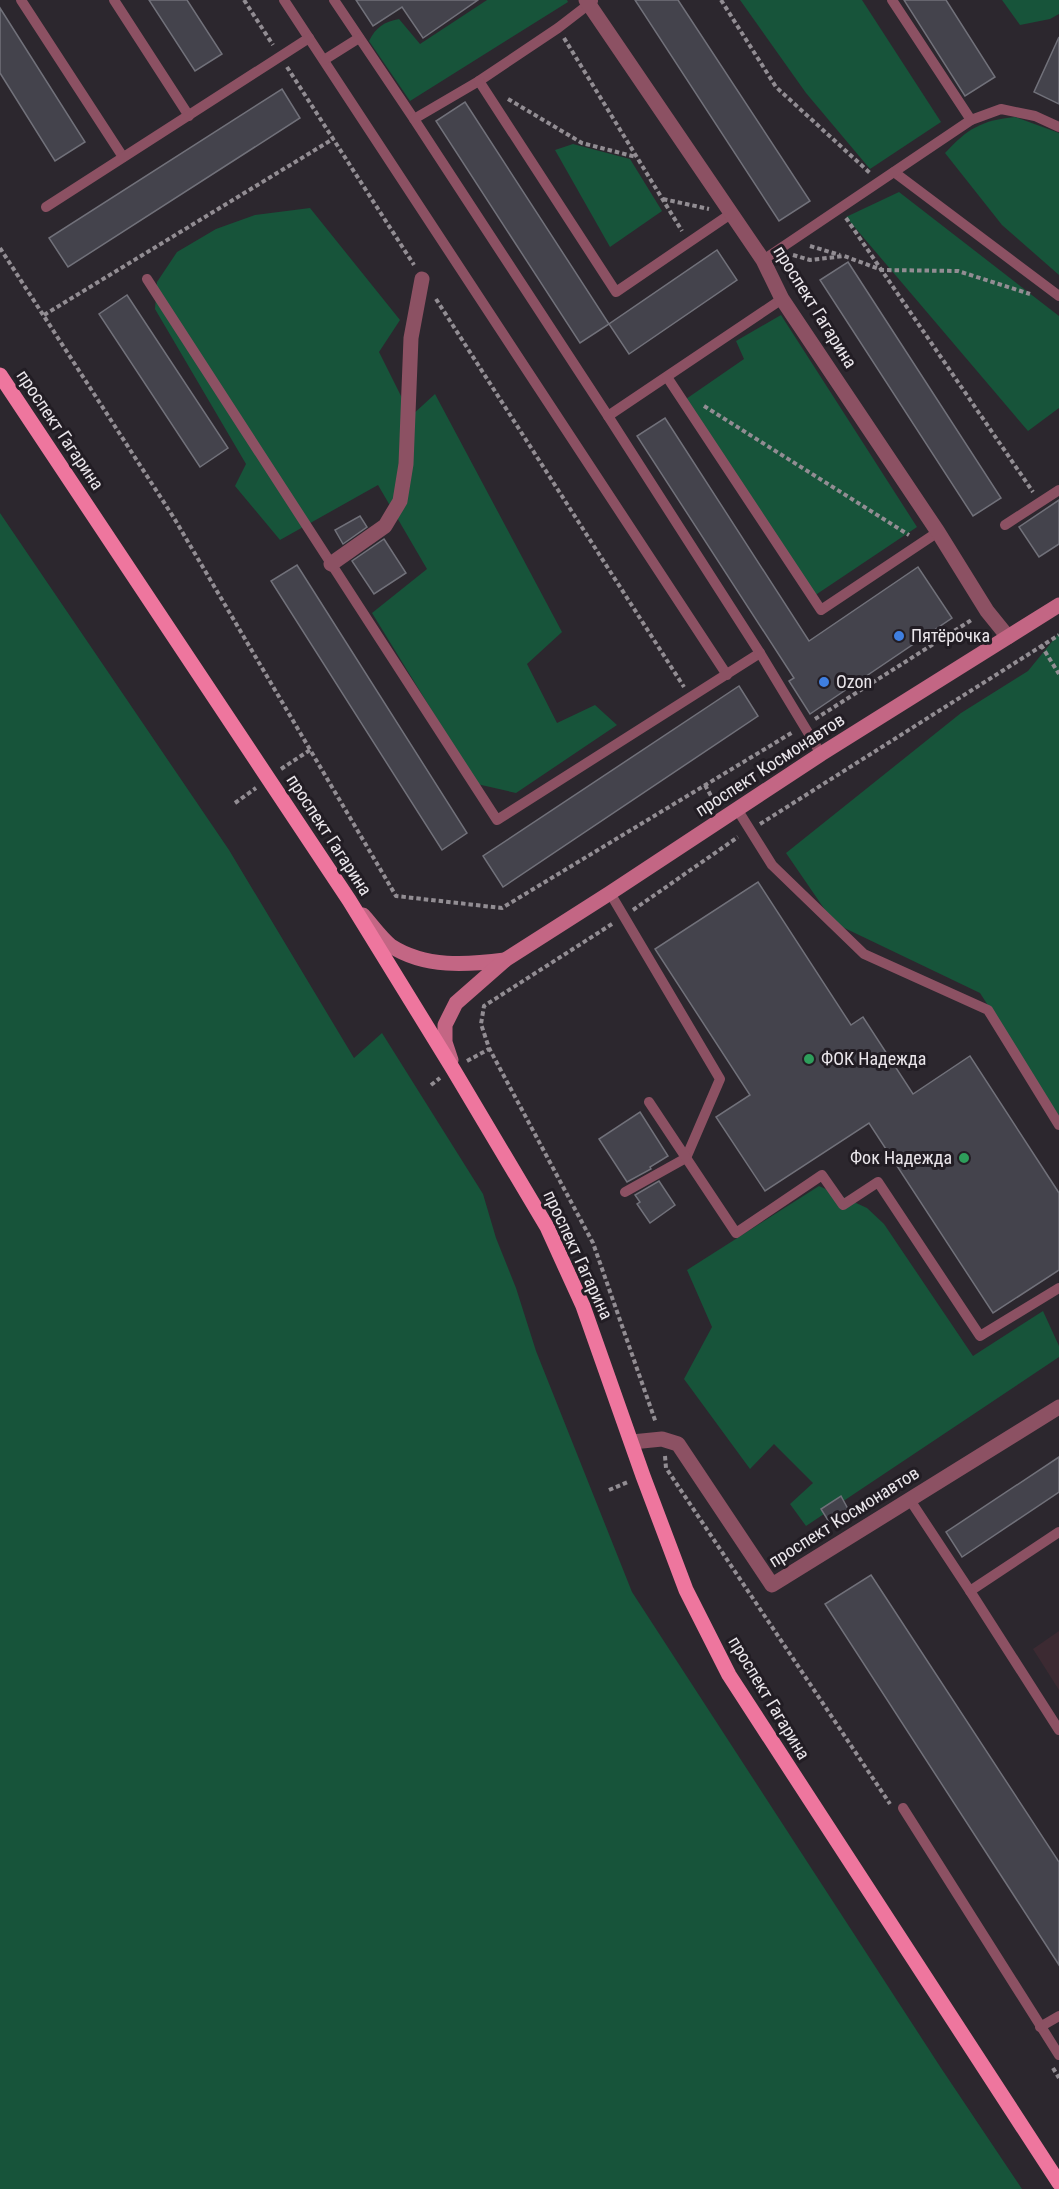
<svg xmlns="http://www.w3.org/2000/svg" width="1059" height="2189" viewBox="0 0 1059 2189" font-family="'Roboto Condensed',sans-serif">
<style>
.education{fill:#3c2a32}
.green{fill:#17543a}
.building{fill:#44434c;stroke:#71717a;stroke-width:1.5}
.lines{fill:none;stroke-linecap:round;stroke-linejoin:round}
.path{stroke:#928d93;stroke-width:4;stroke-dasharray:4.5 3;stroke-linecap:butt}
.service{stroke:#8c5163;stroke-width:10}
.minor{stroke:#8c5163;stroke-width:15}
.secondary{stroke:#c36684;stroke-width:15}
.primary{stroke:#ee769e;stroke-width:15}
.shop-dot{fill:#3f7fe0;stroke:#221d24;stroke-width:2}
.leisure-dot{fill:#2e9e5b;stroke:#221d24;stroke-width:2}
.labels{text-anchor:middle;stroke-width:6;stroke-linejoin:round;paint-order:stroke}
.street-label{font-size:18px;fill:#eae6eb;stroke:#221d24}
.poi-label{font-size:18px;fill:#eae6eb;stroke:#221d24;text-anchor:start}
</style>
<rect width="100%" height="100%" fill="#2c272e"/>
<polygon class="education" points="1059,1631 1059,1690 1033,1649"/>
<g class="green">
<path d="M 487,0 L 567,0 L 568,2 L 410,101 L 369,41 C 376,27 384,22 399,19 L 420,44 Z"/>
<polygon points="740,0 862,0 941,122 870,169 806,93"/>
<polygon points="1002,0 1059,0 1059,14 1050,19 1020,25"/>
<path d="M 1015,117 L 1059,133 L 1059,275 L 1002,225 L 945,153 C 967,129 982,120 1015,117 Z"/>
<polygon points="573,144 630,159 662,211 610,247 555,150"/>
<polygon points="899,192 1059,316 1059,408 1028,431 846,217"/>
<polygon points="310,208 400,320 379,352 411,416 435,394 562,632 527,664 557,723 595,705 617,725 516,793 477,784 372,613 427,569 378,485 280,540 235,486 246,464 155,309 157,282 177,252 216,229 255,215"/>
<polygon points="781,315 917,527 814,596 686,399 744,359 736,341"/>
<polygon points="0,513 229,850 354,1058 382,1033 483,1194 496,1238 516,1288 536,1351 632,1592 941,2068 1022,2189 0,2189"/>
<polygon points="1059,633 1059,1116 980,993 834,923 786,853 961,713 1028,671"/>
<polygon points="819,1186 867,1208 884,1224 973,1356 1043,1311 1059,1346 1059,1357 806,1526 790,1504 813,1483 774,1444 750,1469 684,1379 712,1327 687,1270"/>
</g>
<g class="building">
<polygon points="149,0 187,0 222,54 195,71"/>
<polygon points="356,0 478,0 423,38 402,7 373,26"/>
<polygon points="635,0 678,0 810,201 779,221"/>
<polygon points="904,0 946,0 995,77 965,96"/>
<polygon points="0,8 85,142 55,161 0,73"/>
<polygon points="1059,37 1059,104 1034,92"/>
<polygon points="282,89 300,118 68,267 49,238"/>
<polygon points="465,102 609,324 580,343 436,121"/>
<polygon points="717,250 737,280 629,354 609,324"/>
<polygon points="848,262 1001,498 973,516 820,280"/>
<polygon points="127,295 228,448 200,467 99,314"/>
<polygon points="665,418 809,641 918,567 952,618 810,714 789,681 794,678 637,436"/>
<polygon points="1059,500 1059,544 1039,557 1019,527"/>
<polygon points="360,516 367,527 343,544 335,530"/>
<polygon points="384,539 406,573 374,594 352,561"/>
<polygon points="297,565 467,833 442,850 271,581"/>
<polygon points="739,686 758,716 503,887 483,856"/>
<polygon points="758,882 851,1025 863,1017 913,1094 970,1056 1059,1193 1059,1270 993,1313 869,1123 765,1191 716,1117 750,1095 655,949"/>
<polygon points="640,1112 668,1156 650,1167 651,1169 627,1182 599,1139"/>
<polygon points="659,1181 675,1205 650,1223 637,1204 640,1202 635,1195"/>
<polygon points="1059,1457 1059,1492 962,1557 946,1532"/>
<polygon points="841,1496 848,1509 829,1522 821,1509"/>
<polygon points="871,1575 1059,1862 1059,1965 825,1604"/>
</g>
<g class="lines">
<g class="path">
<polyline points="244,0 273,45"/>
<polyline points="721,0 776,87 870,173"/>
<polyline points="564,38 682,231"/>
<polyline points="287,67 414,265"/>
<polyline points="508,99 582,143 636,157"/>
<polyline points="663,199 709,209"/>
<polyline points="846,218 1033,492"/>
<polyline points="810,246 840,255"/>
<polyline points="0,248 174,518 396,896 502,908 793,732"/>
<polyline points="793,255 810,260 844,256 882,270 958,271 1030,294"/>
<polyline points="436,299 684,687"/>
<polyline points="44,315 333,139"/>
<polyline points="704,406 909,535"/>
<polyline points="1041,645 1059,674"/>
<polyline points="815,719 973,619"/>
<polyline points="281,769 310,750"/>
<polyline points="705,785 716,805"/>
<polyline points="235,803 256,788"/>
<polyline points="760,824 1059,635"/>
<polyline points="633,910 738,837"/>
<polyline points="612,924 484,1006 481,1024 489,1048 593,1243 656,1423"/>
<polyline points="467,1061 489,1049"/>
<polyline points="431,1085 440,1078"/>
<polyline points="665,1456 666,1468 890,1804"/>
<polyline points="609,1490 628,1482"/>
<polyline points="1053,2068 1059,2078"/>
</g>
<g class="service">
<polyline points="21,0 123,157"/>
<polyline points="114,0 189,116"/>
<polyline points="284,0 727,675"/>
<polyline points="334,0 414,119"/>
<polyline points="892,0 971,120"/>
<polyline points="593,1 558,28 479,81 414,119 608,416"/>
<polyline points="324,60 359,38"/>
<polyline points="479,81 616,292 732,213"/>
<polyline points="894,172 1059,296"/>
<polyline points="46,207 309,38"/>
<polyline points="763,260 971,120 1001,109 1035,116 1059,127"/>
<polyline points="147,279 497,820 760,653"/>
<polyline points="782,299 608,416 760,653 821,754"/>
<polyline points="667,377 821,610 938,532"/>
<polyline points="1005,525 1059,490"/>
<polyline points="737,809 772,865 864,954 988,1010 1059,1125"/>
<polyline points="610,893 720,1079 686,1158 625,1192"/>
<polyline points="649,1102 736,1233 822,1175 843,1205 878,1182 980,1336 1059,1288"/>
<polyline points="910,1500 970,1591 1059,1532"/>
<polyline points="970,1591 1059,1730"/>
<polyline points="903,1808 1059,2055"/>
<polyline points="1040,2027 1059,2016"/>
</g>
<g class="minor">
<polyline points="586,0 763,260 782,299 938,532 987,611 1008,637"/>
<polyline points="331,564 385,526 400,501 406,464 411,338 422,279"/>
<polyline points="632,1442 662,1439 678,1444 772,1585 1059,1407"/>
</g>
<g class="secondary">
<path d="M 363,915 C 372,925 381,938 391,946 C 425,968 467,965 505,960"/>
<polyline points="451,1060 445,1042 445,1025 456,1003 505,960 610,893 821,754 1059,605"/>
</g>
<polyline class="primary" points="0,375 349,900 453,1069 547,1227 583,1306 643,1476 686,1590 729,1675 1059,2183"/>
</g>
<g class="shop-dot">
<circle cx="899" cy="636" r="6"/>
<circle cx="824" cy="682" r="6"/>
</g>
<g class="leisure-dot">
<circle cx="809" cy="1059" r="6"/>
<circle cx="964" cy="1158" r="6"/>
</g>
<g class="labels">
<g class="street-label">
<text transform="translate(815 307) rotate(58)" y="6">проспект Гагарина</text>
<text transform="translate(60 430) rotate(56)" y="6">проспект Гагарина</text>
<text transform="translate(770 765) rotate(-33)" y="6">проспект Космонавтов</text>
<text transform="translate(329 835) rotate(57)" y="6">проспект Гагарина</text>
<text transform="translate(578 1255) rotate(65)" y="6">проспект Гагарина</text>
<text transform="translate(844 1517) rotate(-32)" y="6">проспект Космонавтов</text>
<text transform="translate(769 1698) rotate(59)" y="6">проспект Гагарина</text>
</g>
<g class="poi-label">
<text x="911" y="642">Пятёрочка</text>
<text x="836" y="688">Ozon</text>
<text x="821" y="1065">ФОК Надежда</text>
<text x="952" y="1164" text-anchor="end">Фок Надежда</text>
</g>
</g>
</svg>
